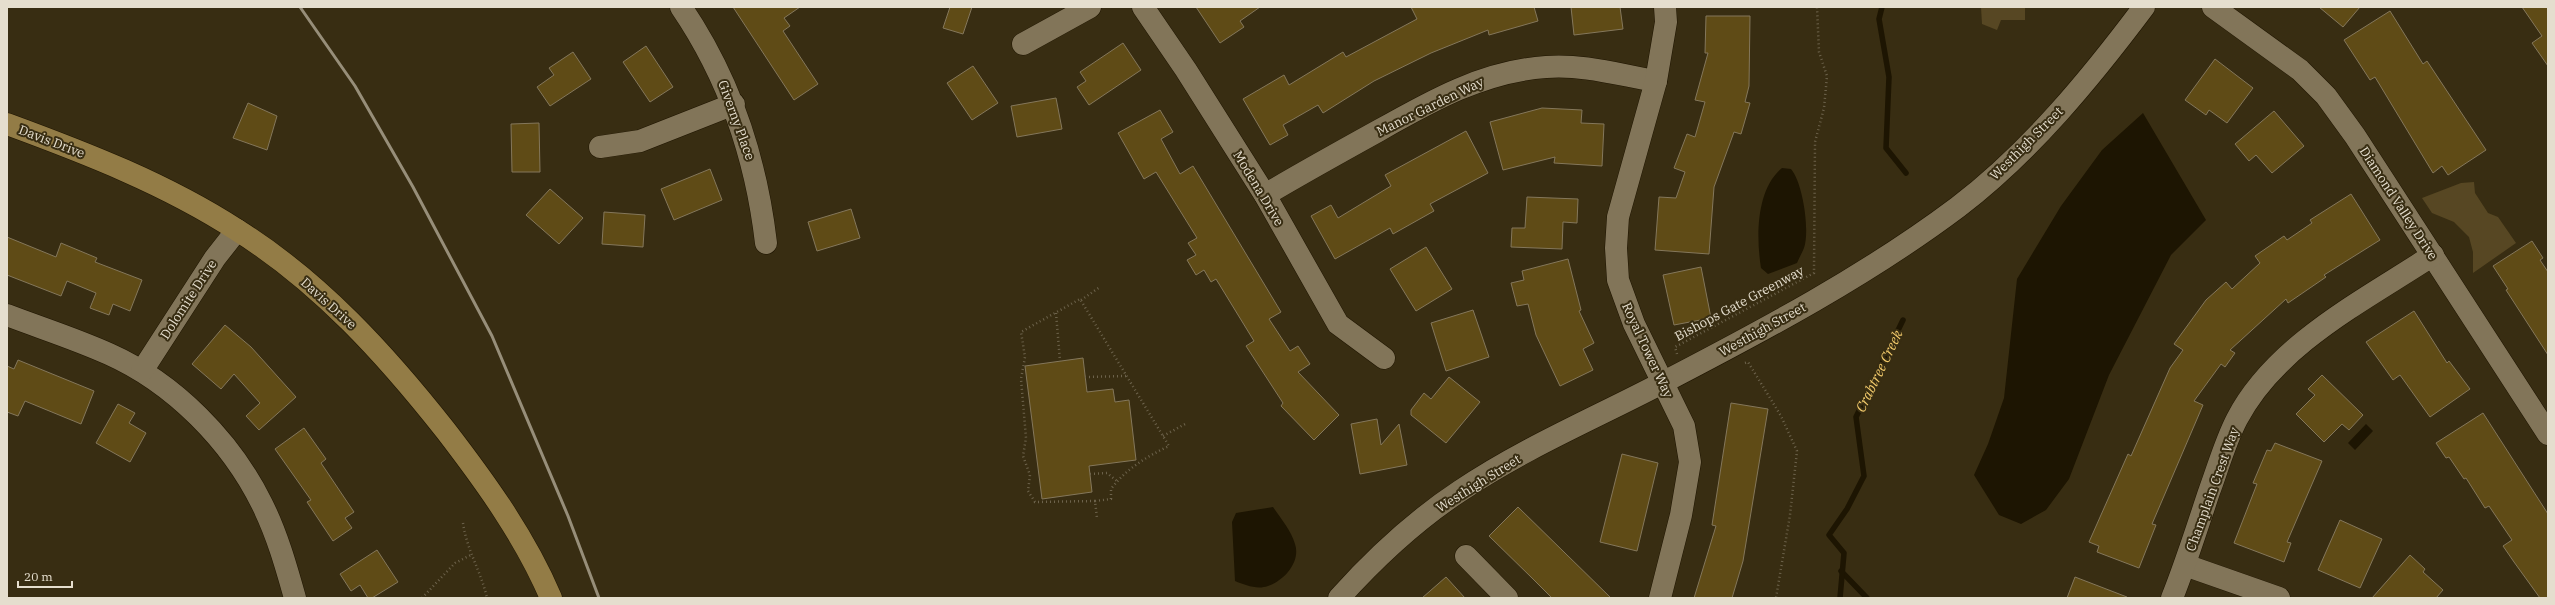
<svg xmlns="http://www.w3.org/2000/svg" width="2555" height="605" viewBox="0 0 2555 605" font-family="'IBM Plex Serif',serif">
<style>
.green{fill:#574723}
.water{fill:#1d1502}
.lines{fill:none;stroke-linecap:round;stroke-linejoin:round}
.stream{stroke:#1d1502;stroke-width:5.5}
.building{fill:#5f4b16;stroke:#84775b}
.minor-casing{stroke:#1f1500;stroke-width:23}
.major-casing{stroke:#1f1500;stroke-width:23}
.path{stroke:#6d634c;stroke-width:2.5;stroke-dasharray:1 3;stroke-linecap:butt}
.minor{stroke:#827559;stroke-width:22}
.major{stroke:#937c46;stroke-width:22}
.rail{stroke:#978e79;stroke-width:3}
.labels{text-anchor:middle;stroke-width:4;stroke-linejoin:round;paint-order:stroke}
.street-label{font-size:13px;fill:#e5dece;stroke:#382d12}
.water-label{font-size:14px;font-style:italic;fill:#f2ca6b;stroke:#382d12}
</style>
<rect width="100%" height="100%" fill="#382d12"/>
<g class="green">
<polygon points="1981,7 2025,7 2025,20 2001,20 1997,30 1982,24"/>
<polygon points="2474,182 2475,193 2488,213 2498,217 2516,243 2473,273 2473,252 2469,237 2454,222 2432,213 2422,198 2461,183"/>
</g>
<g class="water">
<polygon points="2143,113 2206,220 2171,255 2109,375 2069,479 2046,510 2021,524 1999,515 1974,475 1988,444 2004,398 2017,279 2061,206 2102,150"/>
<path d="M 1782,168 L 1791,169 C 1803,183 1810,231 1804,248 C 1802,253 1799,258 1797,263 L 1768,274 L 1761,268 C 1756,237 1756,189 1782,168 Z"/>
<polygon points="2366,424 2373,431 2355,450 2348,443"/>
<path d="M 1273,507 C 1281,519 1291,530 1295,544 C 1301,562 1284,581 1268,586 C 1257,590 1245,585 1235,581 L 1232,522 L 1236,513 Z"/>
</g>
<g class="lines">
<g class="stream">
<polyline points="1882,7 1879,19 1889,77 1886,148 1906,173"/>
<polyline points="1841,571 1867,598"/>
<polyline points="1840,598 1844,553 1829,535 1847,509 1864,476 1856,417 1903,320"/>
</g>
</g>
<g class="building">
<polygon points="733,7 800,7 784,18 790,26 783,31 818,84 794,100"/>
<polygon points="950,7 972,7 963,34 943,28"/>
<polygon points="1196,7 1260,7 1240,21 1244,27 1220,43"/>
<polygon points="1411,7 1534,7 1538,21 1489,35 1488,30 1431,53 1374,81 1323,113 1318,105 1283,125 1288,135 1270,145 1243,99 1284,75 1289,85 1343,52 1346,57 1417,19"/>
<polygon points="1571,7 1620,7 1623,29 1574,35"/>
<polygon points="2319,7 2360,7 2343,27"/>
<polygon points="2522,7 2548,7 2548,66 2532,43 2542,36"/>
<polygon points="2390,11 2423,64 2427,61 2486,150 2448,175 2442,166 2433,173 2375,77 2370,80 2344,40"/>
<polygon points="1706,16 1750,16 1749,86 1745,102 1750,103 1741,134 1734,132 1714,187 1709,254 1655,250 1659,197 1676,198 1685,172 1674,168 1687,134 1695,137 1705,102 1695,100 1708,53 1705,53"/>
<polygon points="1123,43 1141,70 1089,105 1077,87 1086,81 1080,72"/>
<polygon points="646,46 673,87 650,102 623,62"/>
<polygon points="573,52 591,79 550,106 537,87 554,75 549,68"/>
<polygon points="2215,59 2253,88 2227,123 2209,110 2206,115 2185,100"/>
<polygon points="973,66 998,103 972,120 947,83"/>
<polygon points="1056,98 1062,129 1017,137 1011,106"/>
<polygon points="248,103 277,116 267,150 233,138"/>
<polygon points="1542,108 1582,110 1581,123 1604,124 1602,166 1554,163 1555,157 1503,170 1490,122"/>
<polygon points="1160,110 1173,132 1161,139 1180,174 1193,166 1281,312 1269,319 1290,351 1298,346 1310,364 1298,372 1339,415 1314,440 1281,406 1283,403 1246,346 1254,341 1216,279 1211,282 1204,270 1196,275 1187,260 1196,255 1188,243 1197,238 1156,172 1144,179 1118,133"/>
<polygon points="2274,111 2304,146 2272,173 2256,155 2249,161 2235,144"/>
<polygon points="539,123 540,172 512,172 511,124"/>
<polygon points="1466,131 1488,173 1430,204 1434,211 1393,234 1390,228 1335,259 1311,216 1331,205 1338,218 1391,186 1385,175"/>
<polygon points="710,169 722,200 674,220 661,189"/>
<polygon points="550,189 583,218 559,244 526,215"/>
<polygon points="2351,194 2380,240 2324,275 2326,277 2288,303 2286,299 2230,350 2235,353 2225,367 2221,364 2194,401 2203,405 2152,524 2156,525 2139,568 2097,552 2099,546 2089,542 2128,454 2131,456 2170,368 2183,350 2174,344 2206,300 2226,282 2232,289 2260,263 2255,256 2284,236 2287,240 2312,223 2310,220"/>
<polygon points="1527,197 1578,199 1577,223 1563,222 1562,249 1511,247 1512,228 1525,228"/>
<polygon points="851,209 860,238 817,251 808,222"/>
<polygon points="604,212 645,215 643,247 602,244"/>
<polygon points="7,237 56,257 61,243 97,258 95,262 142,280 130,311 113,304 109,315 90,308 96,293 67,281 61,296 7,275"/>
<polygon points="2532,241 2543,258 2540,260 2548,272 2548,355 2506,290 2508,289 2493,266"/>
<polygon points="1426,247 1452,289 1416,311 1390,269"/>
<polygon points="1568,259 1581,310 1579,311 1594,343 1583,349 1593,370 1560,386 1536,335 1528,304 1517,306 1511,283 1524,280 1522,271"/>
<polygon points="1701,267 1711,318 1674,325 1663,275"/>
<polygon points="1473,310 1489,357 1446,371 1431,323"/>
<polygon points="2414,311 2447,363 2449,361 2470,389 2430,417 2400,375 2393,380 2366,342"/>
<polygon points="225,325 251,347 296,397 259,430 246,416 260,403 234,374 221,389 192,364"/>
<polygon points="1083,358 1087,392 1113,389 1115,402 1129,400 1136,460 1089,466 1092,492 1042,499 1025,366"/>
<polygon points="18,360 94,391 81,424 25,401 18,416 7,412 7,366 14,369"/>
<polygon points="2322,375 2363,415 2349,430 2342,424 2324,442 2296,414 2315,395 2308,389"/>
<polygon points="1449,377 1480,402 1446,443 1411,415 1411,410 1424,393 1431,399"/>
<polygon points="1731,403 1768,409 1743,561 1732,598 1694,598 1716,526 1712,525"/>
<polygon points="118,404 135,413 129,423 146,433 130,462 96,443"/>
<polygon points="2483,413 2548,514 2548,598 2540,598 2514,562 2503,546 2512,540 2489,506 2485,508 2466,478 2464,479 2449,457 2446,458 2436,443"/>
<polygon points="1377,419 1381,445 1399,424 1407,465 1360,474 1351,424"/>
<polygon points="304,428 326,459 321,463 354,512 345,518 352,528 333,541 307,502 311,500 275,449"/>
<polygon points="2275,443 2322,461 2287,542 2291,543 2284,562 2234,543 2257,484 2253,483 2267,450 2271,451"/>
<polygon points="1622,454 1658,463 1637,551 1600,542"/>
<polygon points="1518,507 1611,598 1552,598 1533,579 1489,536"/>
<polygon points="2340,520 2382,539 2360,588 2318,570"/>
<polygon points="377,550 398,582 372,598 368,598 360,585 351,591 340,574"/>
<polygon points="2410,555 2425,569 2423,572 2443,590 2436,598 2372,598"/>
<polygon points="1446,577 1465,598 1422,598"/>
<polygon points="2075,577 2127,597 2127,598 2067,598"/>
</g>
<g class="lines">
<defs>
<g id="minor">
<path d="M 681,7 C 730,79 756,157 766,243"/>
<polyline points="1143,7 1186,70 1265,195 1338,324 1384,358"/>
<polyline points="2213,7 2300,70 2326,96 2355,136 2548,434"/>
<polyline points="1023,44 1090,7"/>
<polyline points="600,147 640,141 734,104"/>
<path d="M 1265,195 C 1302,173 1340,152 1378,131 C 1431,101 1484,71 1546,67 C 1583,64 1620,75 1656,81"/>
<path d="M 7,315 C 41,328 76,339 109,354 C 174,383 231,441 262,504 C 277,534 286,566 295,598"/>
<polyline points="142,371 215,258 237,230"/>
<polyline points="1466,556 1507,598"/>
<polyline points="2185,565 2279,598"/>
<path d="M 1339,598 C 1375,558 1416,520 1460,491 C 1524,448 1595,418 1662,383 C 1764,330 1866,276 1958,207 C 2030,152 2090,79 2144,7"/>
<polyline points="1660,598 1681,515 1690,462 1684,426 1634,324 1618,280 1616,248 1618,217 1656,81 1666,22 1665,7"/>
<path d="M 2172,598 C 2186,563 2197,528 2209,492 C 2218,468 2225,442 2237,419 C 2276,344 2365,300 2433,255"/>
</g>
<path id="major" d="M 7,124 C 86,153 166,184 237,230 C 320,282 386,355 446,431 C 486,483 525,537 551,598"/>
</defs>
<use href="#minor" class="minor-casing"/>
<use href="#major" class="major-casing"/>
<g class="path">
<polyline points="1081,300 1100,287"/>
<polyline points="1056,313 1060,361"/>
<polyline points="1677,354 1675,347 1814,273 1815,142 1824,108 1827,76 1819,52 1817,7"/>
<polyline points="1745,363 1748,362 1781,416 1797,451 1790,515 1776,598"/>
<polyline points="1085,377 1126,376"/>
<polyline points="1163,436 1187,423"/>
<polyline points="1090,474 1107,473 1117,481"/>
<path d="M 1095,501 L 1035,502 L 1028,491 L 1030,475 L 1023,456 L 1026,438 L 1021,379 L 1025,357 L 1021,332 L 1080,299 L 1169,446 C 1146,457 1126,469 1111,489 L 1111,499 L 1095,501 L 1097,518"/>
<path d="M 463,523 C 467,551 481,571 487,598"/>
<polyline points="422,598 455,563 471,555"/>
</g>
<use href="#minor" class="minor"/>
<use href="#major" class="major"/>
<polyline class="rail" points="300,7 355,86 413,187 492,336 568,516 599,598"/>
</g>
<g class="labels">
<g class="street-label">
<text transform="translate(1430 106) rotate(-26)" y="5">Manor Garden Way</text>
<text transform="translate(737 120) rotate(70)" y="5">Giverny Place</text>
<text transform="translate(52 141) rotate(21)" y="5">Davis Drive</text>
<text transform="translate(2026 143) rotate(-45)" y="5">Westhigh Street</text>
<text transform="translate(1259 188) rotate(59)" y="5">Modena Drive</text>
<text transform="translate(2399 203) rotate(57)" y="5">Diamond Valley Drive</text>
<text transform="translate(188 299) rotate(-57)" y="5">Dolomite Drive</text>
<text transform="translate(329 303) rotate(42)" y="5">Davis Drive</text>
<text transform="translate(1739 303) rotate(-28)" y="5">Bishops Gate Greenway</text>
<text transform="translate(1762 329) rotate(-29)" y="5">Westhigh Street</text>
<text transform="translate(1648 350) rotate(65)" y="5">Royal Tower Way</text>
<text transform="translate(1478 483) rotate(-32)" y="5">Westhigh Street</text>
<text transform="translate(2212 489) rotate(-70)" y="5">Champlain Crest Way</text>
</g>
<g class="water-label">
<text transform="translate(1879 371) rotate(-64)" y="5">Crabtree Creek</text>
</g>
</g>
<rect width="2555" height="605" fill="none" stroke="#e5dece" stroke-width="16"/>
<path d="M18 581v6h54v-6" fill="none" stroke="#e5dece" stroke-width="2"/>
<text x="24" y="581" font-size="12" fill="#e5dece" stroke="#382d12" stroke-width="3" paint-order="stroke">20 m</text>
</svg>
